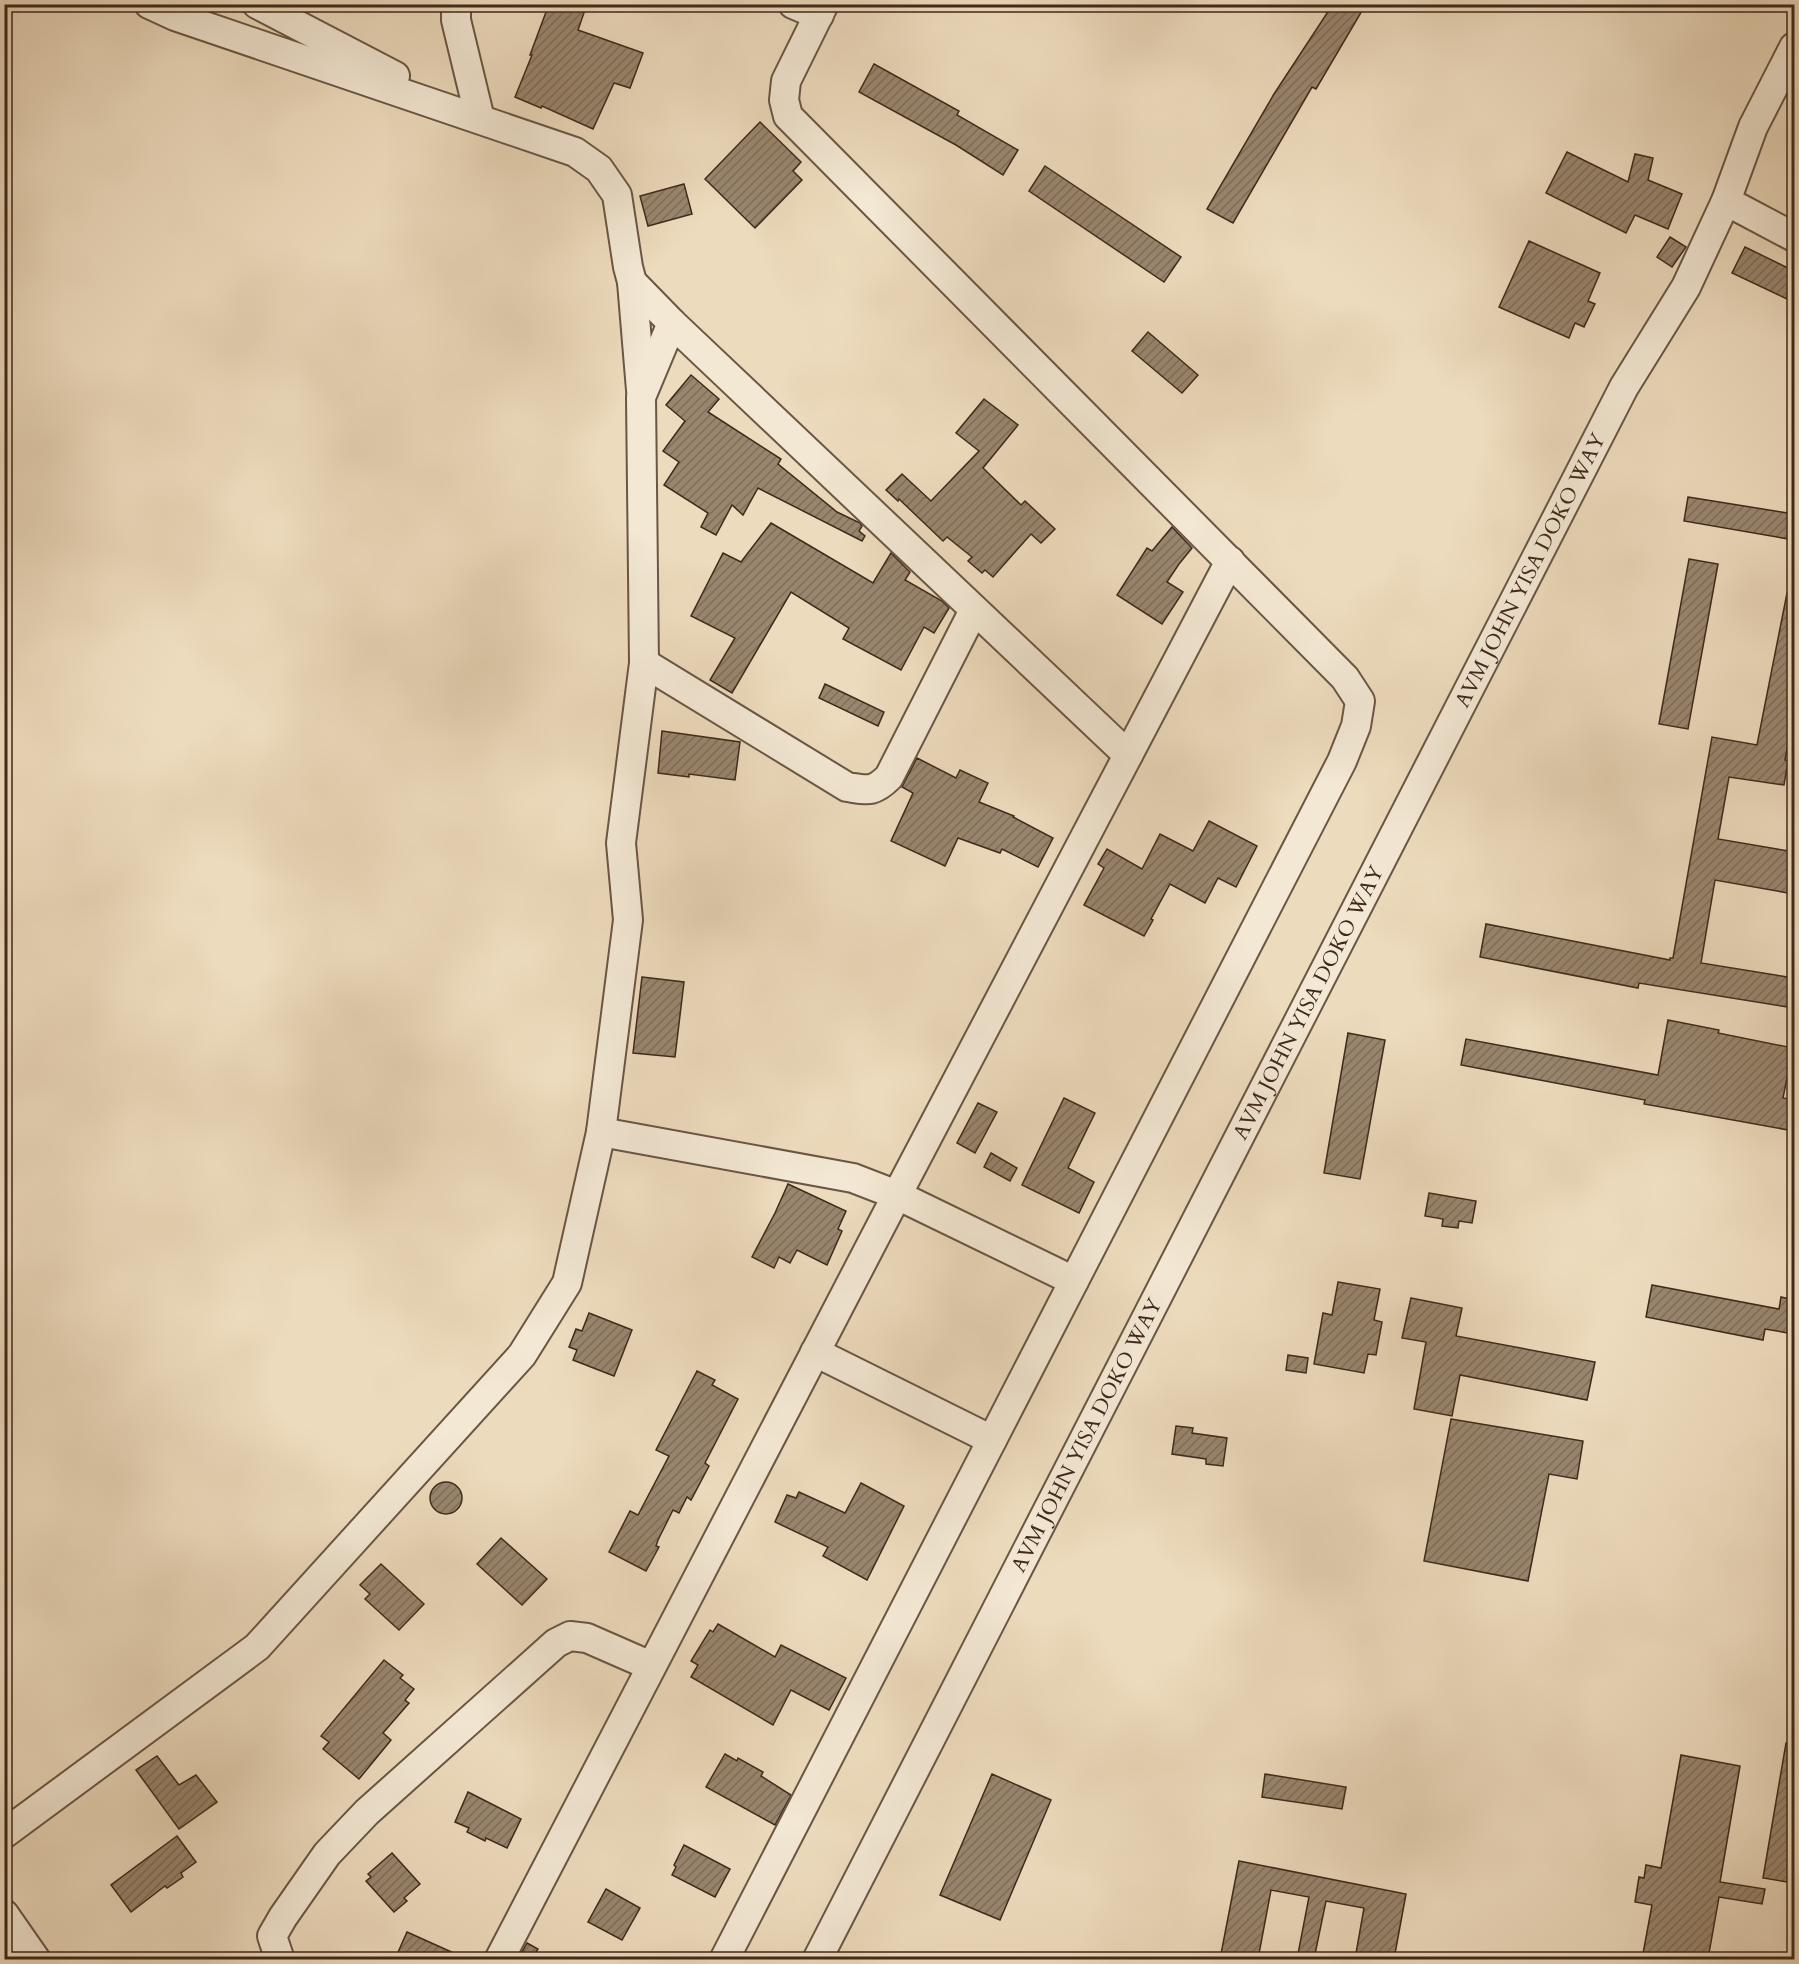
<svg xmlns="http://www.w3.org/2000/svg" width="1799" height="1964" viewBox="0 0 1799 1964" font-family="Cardo,serif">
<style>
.building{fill:url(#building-hatch);stroke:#3f291b;stroke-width:1.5}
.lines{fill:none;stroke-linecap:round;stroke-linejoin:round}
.minor-casing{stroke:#6a5644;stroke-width:32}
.minor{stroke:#f3e8d4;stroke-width:28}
.labels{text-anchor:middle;stroke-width:6;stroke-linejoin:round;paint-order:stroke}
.street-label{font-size:21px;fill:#3f291b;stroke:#f3e8d4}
</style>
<defs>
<pattern id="building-hatch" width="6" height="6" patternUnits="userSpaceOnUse" patternTransform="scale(1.5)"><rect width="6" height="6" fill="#99866f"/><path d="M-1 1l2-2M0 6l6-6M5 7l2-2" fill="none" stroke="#7e6e5a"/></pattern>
</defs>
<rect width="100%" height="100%" fill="#eddbbd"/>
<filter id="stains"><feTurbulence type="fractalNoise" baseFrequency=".00333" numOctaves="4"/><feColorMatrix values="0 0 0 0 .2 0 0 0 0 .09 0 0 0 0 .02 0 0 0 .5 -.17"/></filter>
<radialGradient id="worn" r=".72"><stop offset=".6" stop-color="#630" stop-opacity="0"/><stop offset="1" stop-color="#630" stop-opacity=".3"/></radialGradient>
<g class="building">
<polygon points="549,4 587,4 578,30 643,53 630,88 614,83 593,129 542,106 541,108 515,97 532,55 530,55"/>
<polygon points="1333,4 1366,4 1316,89 1312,87 1233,223 1207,209 1274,94"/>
<polygon points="874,64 959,111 957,115 1018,150 1003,175 956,145 859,92"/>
<polygon points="760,122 801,162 793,171 802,180 755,228 705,179"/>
<polygon points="1567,152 1628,182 1635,154 1653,158 1648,180 1682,194 1668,229 1635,215 1626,233 1546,193"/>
<polygon points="1045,166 1181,257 1164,282 1029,191"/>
<polygon points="684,184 692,214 648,226 640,196"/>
<polygon points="1670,237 1686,247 1672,267 1657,257"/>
<polygon points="1529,241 1600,273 1588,301 1595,304 1584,327 1575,323 1569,338 1499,307"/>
<polygon points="1745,247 1794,271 1794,284 1787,299 1732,273"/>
<polygon points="1148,332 1198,375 1182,393 1132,351"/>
<polygon points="691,375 719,399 708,412 781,459 778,464 837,512 860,523 862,526 859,531 865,536 862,541 758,488 743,515 732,505 716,535 701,527 708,513 664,485 679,462 663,451 685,421 666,405"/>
<polygon points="984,399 1018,425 983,468 1021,505 1025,501 1055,529 1041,543 1031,534 993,577 985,570 982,573 968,561 972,557 947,537 943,541 899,499 898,501 886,490 902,474 931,501 979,451 956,433"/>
<polygon points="1688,497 1794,514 1794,540 1684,521"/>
<polygon points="771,523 873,583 891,553 910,572 905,580 942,601 949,608 934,633 924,627 901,670 843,639 849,628 791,592 732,693 710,680 735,638 691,616 723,553 741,562"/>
<polygon points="1172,527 1192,548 1179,564 1167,582 1183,592 1162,624 1117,595 1147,548 1152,551"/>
<polygon points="1689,559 1718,564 1688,729 1659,724"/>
<polygon points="1787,593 1794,594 1794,711 1785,760 1788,761 1784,785 1729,777 1718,839 1794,852 1794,894 1715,880 1701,963 1794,978 1794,1008 1639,983 1638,988 1480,957 1486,924 1670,960 1670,958 1673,958 1712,737 1757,745"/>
<polygon points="825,684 884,712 878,726 819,698"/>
<polygon points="662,731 740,742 735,780 689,774 689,777 658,773"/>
<polygon points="917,758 956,778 960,770 988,783 979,802 1014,816 1013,817 1053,838 1038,867 1002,849 1000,853 958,838 945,866 891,841 913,793 902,787"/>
<polygon points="1209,821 1257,846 1236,887 1218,878 1205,903 1170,884 1151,919 1153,920 1144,936 1084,905 1104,868 1098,864 1107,849 1142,869 1160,834 1193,851"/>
<polygon points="642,977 684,982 675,1057 633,1053"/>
<polygon points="1668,1020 1719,1030 1718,1033 1793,1048 1783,1098 1794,1100 1794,1131 1644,1104 1645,1100 1461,1065 1466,1039 1658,1075"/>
<polygon points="1348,1033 1385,1040 1360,1179 1324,1173"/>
<polygon points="1064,1098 1095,1113 1068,1168 1094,1182 1079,1213 1022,1185"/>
<polygon points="978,1103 997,1112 975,1153 957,1143"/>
<polygon points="991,1153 1017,1168 1010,1181 984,1167"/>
<polygon points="788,1184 846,1211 838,1229 842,1231 827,1265 797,1250 790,1263 779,1257 774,1268 752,1257 775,1213"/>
<polygon points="1429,1193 1476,1201 1472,1223 1459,1221 1458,1228 1442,1226 1443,1219 1425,1216"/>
<polygon points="1338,1282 1380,1289 1374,1320 1382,1322 1376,1355 1368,1354 1364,1373 1314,1364 1323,1313 1332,1315"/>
<polygon points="1652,1285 1779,1309 1781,1297 1794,1300 1794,1334 1765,1329 1763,1340 1646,1317"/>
<polygon points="1411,1298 1462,1308 1456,1336 1595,1362 1587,1400 1460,1375 1452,1416 1414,1409 1426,1342 1402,1338"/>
<polygon points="589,1313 632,1330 614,1376 573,1360 577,1350 569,1347 576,1329 582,1331"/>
<polygon points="1288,1355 1308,1358 1306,1373 1286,1370"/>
<polygon points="697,1371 715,1380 712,1385 738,1399 705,1463 709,1466 691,1500 687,1497 679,1513 673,1510 658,1540 656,1546 659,1547 646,1571 609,1552 630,1511 638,1515 669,1456 656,1450"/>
<polygon points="1451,1419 1583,1441 1577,1479 1549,1474 1528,1581 1424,1561"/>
<polygon points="1176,1426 1193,1428 1192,1433 1227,1438 1223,1466 1206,1464 1206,1459 1172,1454"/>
<circle cx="446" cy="1498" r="16"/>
<polygon points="861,1483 904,1506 867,1580 823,1556 828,1547 775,1522 787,1495 796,1498 799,1492 845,1513"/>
<polygon points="501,1538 547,1579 522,1605 477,1564"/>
<polygon points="381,1564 424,1604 399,1630 365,1599 370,1594 360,1585"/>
<polygon points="718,1624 775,1657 781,1645 846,1678 829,1710 791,1690 773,1725 691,1677 698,1665 691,1661 710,1630 713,1632"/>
<polygon points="384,1660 403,1675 400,1678 414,1689 405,1700 409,1703 383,1733 391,1740 359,1779 323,1749 329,1742 321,1736"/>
<polygon points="1786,1743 1794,1744 1794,1883 1763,1878"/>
<polygon points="725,1754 737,1761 738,1758 763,1772 761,1776 791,1795 775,1825 706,1787"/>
<polygon points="1681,1755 1740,1766 1720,1882 1765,1889 1762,1904 1719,1897 1708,1959 1642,1959 1652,1905 1635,1902 1639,1877 1644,1878 1646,1865 1661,1868"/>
<polygon points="157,1756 179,1785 196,1775 217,1802 179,1829 136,1770"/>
<polygon points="992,1774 1051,1800 1000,1920 940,1895"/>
<polygon points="1265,1774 1346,1787 1342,1809 1262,1797"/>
<polygon points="468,1792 521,1819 507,1848 486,1838 485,1841 467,1832 469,1828 455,1822"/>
<polygon points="177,1836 196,1862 181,1873 183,1877 167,1888 165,1886 131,1912 111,1885"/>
<polygon points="684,1845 730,1869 715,1897 672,1875 676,1867 674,1865"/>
<polygon points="392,1853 420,1884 404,1898 407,1901 394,1912 366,1881 371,1877 368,1874"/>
<polygon points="1239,1861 1406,1894 1394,1959 1355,1959 1364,1908 1326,1901 1314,1959 1297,1959 1309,1897 1271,1890 1258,1959 1220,1959"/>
<polygon points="606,1889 640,1908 622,1940 588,1922"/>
<polygon points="407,1932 467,1959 395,1959"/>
<polygon points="527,1943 538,1949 532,1959 518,1959"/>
</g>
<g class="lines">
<defs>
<g id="minor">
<polyline points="257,4 395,76"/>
<polyline points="456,4 456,20 480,119"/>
<polyline points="793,4 819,15"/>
<polyline points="1726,201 1794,237"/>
<polyline points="632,282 641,390"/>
<polyline points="672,323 1128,755"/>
<path d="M 644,663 L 847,787 C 867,790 873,793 889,777 L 974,610"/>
<polyline points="601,1132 853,1178 897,1195 1074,1281"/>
<polyline points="815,1352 992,1440"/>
<polyline points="4,1834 257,1647 522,1355 567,1283 601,1132 628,920 621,843 644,663 641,397 672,323 632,282 628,267 617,195 599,169 575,152 175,16 149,4"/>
<polyline points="4,1914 36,1960"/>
<polyline points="280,1960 272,1936 283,1917 327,1854 367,1812 556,1643 570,1636 587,1638 651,1666"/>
<polyline points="499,1960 897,1195 1230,561"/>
<polyline points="724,1960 1342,761 1356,726 1360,701 1345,678 788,116 784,100 786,81 824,4"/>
<path id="s1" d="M 817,1960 L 1624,387 L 1686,287 L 1726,201 L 1753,127 L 1794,47"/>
</g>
</defs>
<use href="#minor" class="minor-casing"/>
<use href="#minor" class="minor"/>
</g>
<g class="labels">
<g class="street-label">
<text dy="7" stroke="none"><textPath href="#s1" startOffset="1562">AVM JOHN YISA DOKO WAY</textPath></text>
<text dy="7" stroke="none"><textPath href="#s1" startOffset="1076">AVM JOHN YISA DOKO WAY</textPath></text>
<text dy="7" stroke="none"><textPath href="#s1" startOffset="590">AVM JOHN YISA DOKO WAY</textPath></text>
</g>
</g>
<rect width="1799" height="1964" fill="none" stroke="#eddbbd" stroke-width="24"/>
<rect x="6" y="6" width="1787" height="1952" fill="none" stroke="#3f291b" stroke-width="3"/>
<rect x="12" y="12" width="1775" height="1940" fill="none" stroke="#3f291b" stroke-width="1.5"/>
<rect width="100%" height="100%" filter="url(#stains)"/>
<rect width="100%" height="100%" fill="url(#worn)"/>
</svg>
